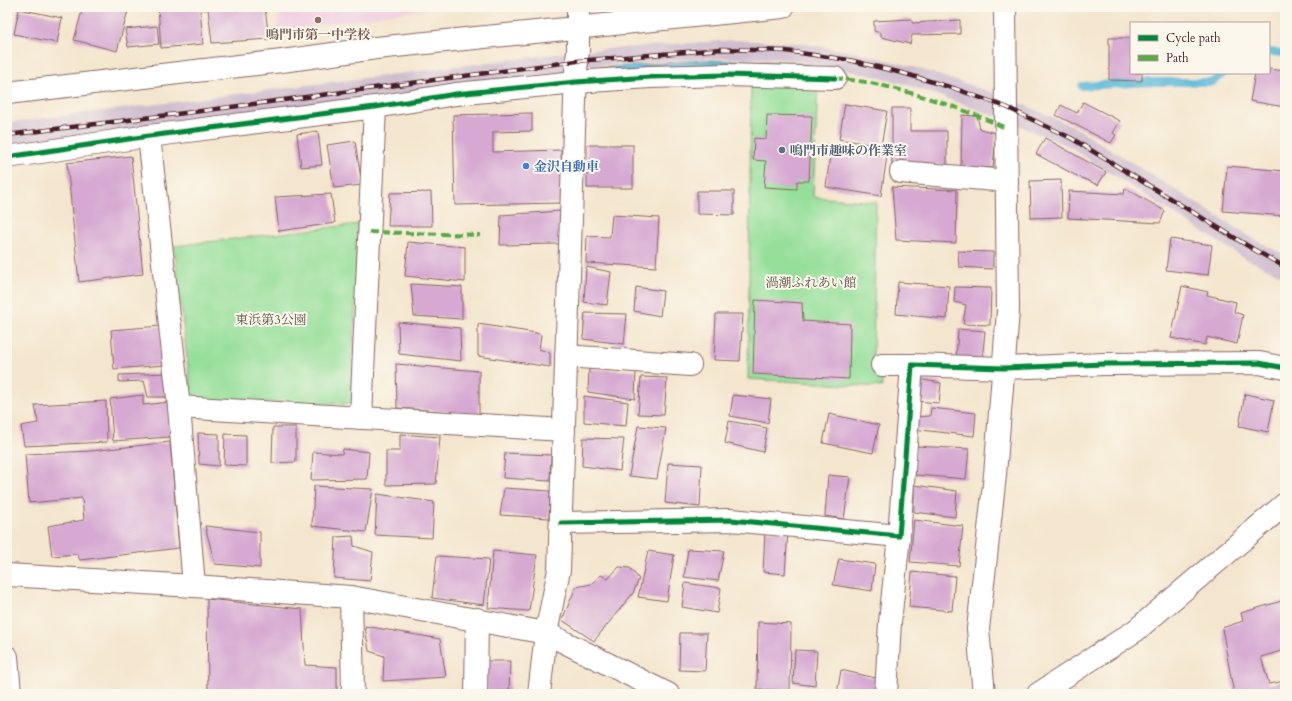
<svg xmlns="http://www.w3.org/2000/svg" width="1292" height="701" viewBox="0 0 1292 701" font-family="Cardo,'Noto Serif JP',serif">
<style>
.built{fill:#f2cfe1}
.industrial{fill:#cfbdcf}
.green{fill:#96df9a;stroke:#707f62}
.water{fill:#59b7d8;stroke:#526b82}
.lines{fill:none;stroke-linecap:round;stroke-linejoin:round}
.stream{stroke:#59b7d8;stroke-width:8}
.building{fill:#d6a8d2}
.minor-casing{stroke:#866564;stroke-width:24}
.minor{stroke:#fff;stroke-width:22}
.rail-casing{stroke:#4a1f2b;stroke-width:4.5}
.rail{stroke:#fbf7ec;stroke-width:3;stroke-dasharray:9;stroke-linecap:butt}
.quiet{stroke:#57aa44;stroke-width:4;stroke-dasharray:8 4;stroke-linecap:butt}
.cycleway-casing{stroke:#fbf7ec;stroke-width:8}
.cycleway{stroke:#00873e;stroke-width:5}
.education-dot{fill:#8d6e63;stroke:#fbf7ec;stroke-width:1.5}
.service-dot{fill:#5c6f8a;stroke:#fbf7ec;stroke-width:1.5}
.shop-dot{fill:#3f7fe0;stroke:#fbf7ec;stroke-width:1.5}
.labels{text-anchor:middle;stroke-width:4;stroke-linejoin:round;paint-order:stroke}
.education-label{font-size:13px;font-weight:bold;fill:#785e54;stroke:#fbf7ec}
.service-label{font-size:13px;font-weight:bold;fill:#4e5e75;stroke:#fbf7ec;text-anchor:start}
.shop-label{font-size:13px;font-weight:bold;fill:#366cbe;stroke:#fbf7ec;text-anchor:start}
.park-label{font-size:13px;fill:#5d4f47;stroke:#fbf7ec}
</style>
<rect width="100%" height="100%" fill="#fbf7ec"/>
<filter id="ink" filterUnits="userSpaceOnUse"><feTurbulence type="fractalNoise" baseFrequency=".025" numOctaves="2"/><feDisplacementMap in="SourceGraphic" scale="8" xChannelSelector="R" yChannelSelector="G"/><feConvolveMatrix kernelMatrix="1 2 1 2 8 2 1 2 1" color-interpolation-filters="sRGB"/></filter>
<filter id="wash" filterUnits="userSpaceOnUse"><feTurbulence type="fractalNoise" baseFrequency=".012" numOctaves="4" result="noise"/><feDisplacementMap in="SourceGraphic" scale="16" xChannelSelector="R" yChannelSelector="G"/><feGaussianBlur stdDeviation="0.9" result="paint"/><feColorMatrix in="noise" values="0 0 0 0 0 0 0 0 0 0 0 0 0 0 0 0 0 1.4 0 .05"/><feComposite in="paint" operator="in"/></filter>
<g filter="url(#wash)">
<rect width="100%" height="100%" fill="#f4e6ce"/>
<polygon class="built" points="281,7 438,7 276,32"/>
<polygon class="industrial" points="733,40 797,43 854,52 907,65 1006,97 1075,127 1257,241 1285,255 1285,277 1244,258 1068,146 1006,120 952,100 904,84 878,77 822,65 782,59 709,58 589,66 576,71 7,145 7,123 578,51"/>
<g class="green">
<polygon points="751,80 818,83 813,197 876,202 873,361 882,362 882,387 748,379"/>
<polygon points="359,224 351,404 192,401 174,246"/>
</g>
<polygon class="water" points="704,60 776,62 810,65 807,71 588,75 588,69"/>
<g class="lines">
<g class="stream">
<polyline points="1269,52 1285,53"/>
<polyline points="1082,86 1150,82 1212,82 1224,73"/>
</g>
</g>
<g id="blocks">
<g class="building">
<polygon points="83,7 129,7 117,51 74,40"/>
<polygon points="158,7 200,7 203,44 161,48"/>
<polygon points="204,7 236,7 236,10 265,8 269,39 212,43 208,9 204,10"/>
<polygon points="19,9 62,18 57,43 14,34"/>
<polygon points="912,19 912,23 960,20 960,34 912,35 910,44 881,37 881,33 874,31 874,21"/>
<polygon points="157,26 159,44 128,47 125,29"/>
<polygon points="1109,38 1131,38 1131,73 1142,73 1142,81 1109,80"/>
<polygon points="1269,69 1285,71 1285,107 1250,101 1255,73 1269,73"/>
<polygon points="1083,102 1120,121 1113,133 1116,135 1111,143 1056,115 1061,105 1077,113"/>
<polygon points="845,104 887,111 881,146 839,139"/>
<polygon points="892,108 910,108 910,131 947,131 947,165 892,165"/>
<polygon points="532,113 532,131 493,132 493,152 561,150 563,203 455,205 453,115"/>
<polygon points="767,115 812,116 809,181 797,181 797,189 764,187 766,161 753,160 754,138 766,139"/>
<polygon points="962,115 977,116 980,129 996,133 993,168 961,166"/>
<polygon points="318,131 322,165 301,167 297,134"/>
<polygon points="1045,138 1106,172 1098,185 1075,175 1036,154"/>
<polygon points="355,141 362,185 334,188 327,145"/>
<rect x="587" y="145" width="46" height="43"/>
<polygon points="831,147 887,156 881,196 826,187"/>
<polygon points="131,156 143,274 79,282 67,163"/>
<polygon points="1227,166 1285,171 1285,216 1223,211"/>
<polygon points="1061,180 1062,217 1031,218 1030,181"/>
<polygon points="892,187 957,190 956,243 896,240"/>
<polygon points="1125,188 1165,211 1160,223 1068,218 1069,191 1124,194"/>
<polygon points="697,191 734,191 734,215 697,214"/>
<polygon points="431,192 432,226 388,226 390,193"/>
<polygon points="331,194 335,223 279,231 275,197"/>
<polygon points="561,211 559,244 500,245 501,215"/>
<polygon points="612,215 659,218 656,267 586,263 587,236 610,237"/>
<polygon points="1170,239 1212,245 1208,275 1166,270"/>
<polygon points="408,242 465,247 465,282 405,276"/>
<polygon points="958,251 993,252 993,269 959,267"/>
<polygon points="586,267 611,272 607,305 584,302"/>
<polygon points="898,282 949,286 947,319 896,314"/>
<polygon points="411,284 462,287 462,319 414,316"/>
<polygon points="1182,286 1208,292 1207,295 1236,302 1234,312 1243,315 1237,344 1207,337 1205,345 1171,338"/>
<polygon points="636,287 663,291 660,316 634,311"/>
<polygon points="955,287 991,288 990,325 963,324 966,305 954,302"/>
<polygon points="755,300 802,303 803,321 850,324 849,379 753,374"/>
<polygon points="585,313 627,314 624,344 583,339"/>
<polygon points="716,314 743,314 740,361 714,360"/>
<polygon points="398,322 460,328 461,361 399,354"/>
<polygon points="478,324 536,333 541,335 539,349 550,353 550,367 478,356"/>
<polygon points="161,326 165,365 114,369 111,330"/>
<polygon points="958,329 985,331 982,362 956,359"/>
<polygon points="396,364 479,371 479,414 397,408"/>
<polygon points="589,369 636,371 635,399 588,392"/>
<polygon points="166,373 167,397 148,397 144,381 119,382 119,375"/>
<polygon points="641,377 667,378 664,415 638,414"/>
<polygon points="918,379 941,383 939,403 915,401"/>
<polygon points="1245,394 1274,400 1268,432 1239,426"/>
<polygon points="143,395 143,405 169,402 170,437 113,441 110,399"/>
<polygon points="733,395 771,399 768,423 730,416"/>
<polygon points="584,396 628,402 626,426 584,422"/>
<polygon points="106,401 107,442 24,446 21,426 38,423 35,405"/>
<polygon points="931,408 976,413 974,436 912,429 914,417 930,416"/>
<polygon points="829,414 879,425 873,453 823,443"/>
<polygon points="729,421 767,428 763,452 725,443"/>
<polygon points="638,426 666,428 657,479 629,476"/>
<polygon points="273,427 296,427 296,462 272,463"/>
<polygon points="198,433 219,434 219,466 199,464"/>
<polygon points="225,434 246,435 246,466 224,465"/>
<polygon points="400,434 440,437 436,484 386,485 386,451 400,451"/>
<polygon points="583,438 624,439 620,471 582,466"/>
<polygon points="170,442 179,548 80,560 77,554 52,556 48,526 84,520 82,498 29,503 25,454 91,451"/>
<polygon points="916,446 969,449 966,479 915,475"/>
<polygon points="343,449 369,452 367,479 311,480 313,452 342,454"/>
<polygon points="505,453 551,455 550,481 503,478"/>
<polygon points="668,463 702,465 700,507 665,503"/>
<polygon points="828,475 850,477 844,519 825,516"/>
<polygon points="914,485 957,491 955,517 914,512"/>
<polygon points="314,486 373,489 366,532 312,526"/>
<polygon points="504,488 550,491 549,518 500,515"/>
<polygon points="377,494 434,502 432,538 375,535"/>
<polygon points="914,520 963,526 959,566 910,562"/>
<polygon points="205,526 260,532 260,568 215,564"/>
<polygon points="765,530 788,532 785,574 763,572"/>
<polygon points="353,536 354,546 373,552 370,581 334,578 336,537"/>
<polygon points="688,549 724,551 718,581 684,577"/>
<polygon points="493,551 537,555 529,611 488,608"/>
<polygon points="648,551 674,555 667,601 638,597"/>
<polygon points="437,556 489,559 484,605 432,598"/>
<polygon points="839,559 875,564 872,591 833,585"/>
<polygon points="619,567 630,568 639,579 633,593 594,641 562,620 576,587 591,584 601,575 608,579"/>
<polygon points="912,572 955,576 952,611 909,607"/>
<polygon points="685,583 721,588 717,613 682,607"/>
<polygon points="207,599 302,609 305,665 337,667 337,694 208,694"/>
<polygon points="1285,600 1285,650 1261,657 1269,684 1285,681 1285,694 1234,694 1222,628 1243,621 1241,613"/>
<polygon points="758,622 791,624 790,691 757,689"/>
<polygon points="365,626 440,639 446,677 383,681 384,656 369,651"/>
<polygon points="680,633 707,633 705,671 679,670"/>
<polygon points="795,650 817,651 815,686 793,683"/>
<polygon points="486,661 510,661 509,694 487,694"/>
<polygon points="841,670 884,680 881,694 837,694"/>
</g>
</g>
</g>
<g filter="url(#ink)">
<use href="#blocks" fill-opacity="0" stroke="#866564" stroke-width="1"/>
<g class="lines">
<defs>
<g id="minor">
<polyline points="7,93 282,61 376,48 783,7"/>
<polyline points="149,136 179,407"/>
<polyline points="7,157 149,136 375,107 456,94 576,82 650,77 727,75 835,78"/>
<polyline points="901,172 1007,181"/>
<polyline points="566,356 690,365"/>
<polyline points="882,365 912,365"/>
<polyline points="361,418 375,107"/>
<polyline points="561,523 731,520 899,536 912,365 1003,368 1104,364 1259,363 1285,368"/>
<polyline points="7,575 194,586 351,597 546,633 668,694"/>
<polyline points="194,586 179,407 564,430"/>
<polyline points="351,597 353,694"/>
<polyline points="7,657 10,694"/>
<polyline points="476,694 477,619"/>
<polyline points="539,694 546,633 559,570 576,71 578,51 578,7"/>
<polyline points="886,694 890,622 899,536"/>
<polyline points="984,694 978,629 995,475 1008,311 1005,7"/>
<polyline points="1038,694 1135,631 1285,504"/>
</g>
</defs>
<use href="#minor" class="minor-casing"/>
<use href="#minor" class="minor"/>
<defs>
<polyline id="rail" points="7,135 201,111 577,61 722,49 786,51 849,60 906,74 956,89 1006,107 1071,138 1253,249 1285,267"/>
</defs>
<use href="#rail" class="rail-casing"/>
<use href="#rail" class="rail"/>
<g class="quiet">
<path d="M 835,78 C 848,80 862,81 875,84 C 920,94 964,109 1006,128"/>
<polyline points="369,232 480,235"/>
</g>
<defs>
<g id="cycleway">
<polyline points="7,157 149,136 375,107 456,94 576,82 650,77 727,75 835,78"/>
<polyline points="561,523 731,520 899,536 912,365 1003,368 1104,364 1259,363 1285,368"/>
</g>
</defs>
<use href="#cycleway" class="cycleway-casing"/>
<use href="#cycleway" class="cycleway"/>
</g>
</g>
<circle class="education-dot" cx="318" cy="20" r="4"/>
<circle class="service-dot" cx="782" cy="150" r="4"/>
<circle class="shop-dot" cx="526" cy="166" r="4"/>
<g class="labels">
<g class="education-label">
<text x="318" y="39">鳴門市第一中学校</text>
</g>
<g class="service-label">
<text x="790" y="155">鳴門市趣味の作業室</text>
</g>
<g class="shop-label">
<text x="534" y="171">金沢自動車</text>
</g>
<g class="park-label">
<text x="811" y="287">渦潮ふれあい館</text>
<text x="271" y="324">東浜第3公園</text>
</g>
</g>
<rect width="1292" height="701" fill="none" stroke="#fbf7ec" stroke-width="24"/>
<rect x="1130" y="22" width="140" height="52" fill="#fbf7ec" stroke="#b4a19f"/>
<rect x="1138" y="35" width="20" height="6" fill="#00873e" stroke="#b4a19f"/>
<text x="1166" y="42" font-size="12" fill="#4a1f2b">Cycle path</text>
<rect x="1138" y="55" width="20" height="6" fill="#57aa44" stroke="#b4a19f"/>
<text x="1166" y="62" font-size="12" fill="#4a1f2b">Path</text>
</svg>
